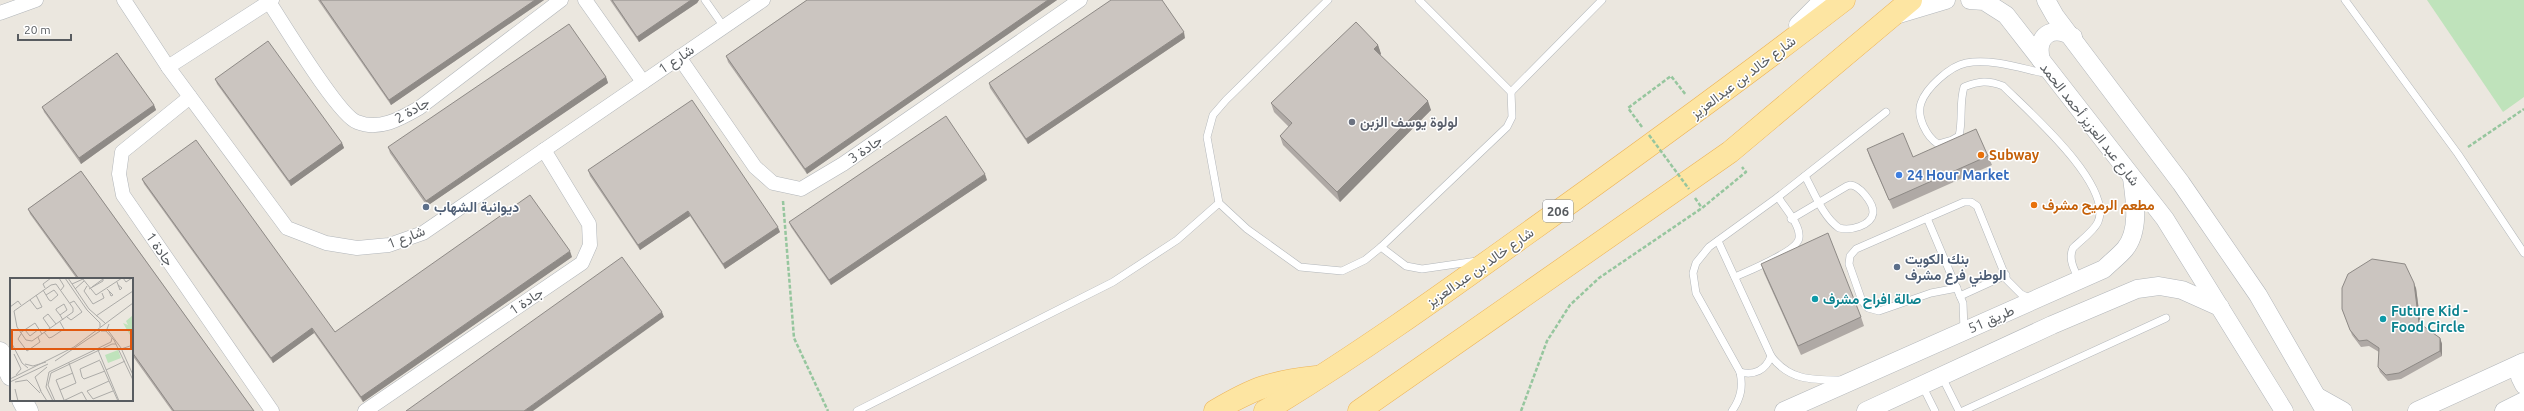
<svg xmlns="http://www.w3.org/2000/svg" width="2524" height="411" viewBox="0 0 2524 411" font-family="Ubuntu,Vazirmatn,sans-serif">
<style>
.grass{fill:#bfe3bb}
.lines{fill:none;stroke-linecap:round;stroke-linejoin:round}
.service-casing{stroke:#b2b6ba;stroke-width:8}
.minor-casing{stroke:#b2b6ba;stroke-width:15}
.tertiary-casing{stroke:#b2b6ba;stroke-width:19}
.secondary-casing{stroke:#b1b5ba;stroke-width:21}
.primary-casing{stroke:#edb356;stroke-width:23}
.path{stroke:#96c69e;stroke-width:2.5;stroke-dasharray:4 2;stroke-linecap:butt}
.service{stroke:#fff;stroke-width:7}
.minor{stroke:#fff;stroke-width:14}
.tertiary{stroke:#fff;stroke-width:18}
.secondary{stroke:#fff;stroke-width:20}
.primary{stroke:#fde5a2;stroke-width:22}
.path-bridge{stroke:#96c69e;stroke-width:2.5;stroke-dasharray:4 2;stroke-linecap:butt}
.wall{fill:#afa9a5}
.shaded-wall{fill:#8e8a86}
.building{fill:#cbc5c0;stroke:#8e8a86}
.worship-dot{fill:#6b7280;stroke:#fff;stroke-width:1.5}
.food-dot{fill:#e8710a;stroke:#fff;stroke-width:1.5}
.shop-dot{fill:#3f7fe0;stroke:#fff;stroke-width:1.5}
.service-dot{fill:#5c6f8a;stroke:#fff;stroke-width:1.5}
.culture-dot{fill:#0f9aa8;stroke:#fff;stroke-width:1.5}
.labels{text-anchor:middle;stroke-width:3;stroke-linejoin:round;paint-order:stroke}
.shield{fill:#fff;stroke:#8a8d90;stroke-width:1}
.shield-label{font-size:13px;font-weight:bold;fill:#585c60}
.street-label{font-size:14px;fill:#585c60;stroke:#fff}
.worship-label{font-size:14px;font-weight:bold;fill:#5b616d;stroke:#fff;text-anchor:start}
.food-label{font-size:14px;font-weight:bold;fill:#c56008;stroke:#fff;text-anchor:start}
.shop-label{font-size:14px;font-weight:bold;fill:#366cbe;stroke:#fff;text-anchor:start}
.service-label{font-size:14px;font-weight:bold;fill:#4e5e75;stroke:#fff;text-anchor:start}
.culture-label{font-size:14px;font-weight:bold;fill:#0d838f;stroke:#fff;text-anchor:start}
.inset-road{fill:none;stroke:#acaba8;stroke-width:1}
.view{fill:#e15910;fill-opacity:0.15;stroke:#e15910;stroke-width:2}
.inset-edge{fill:none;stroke:#585c60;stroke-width:2}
</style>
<rect width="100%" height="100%" fill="#ebe7df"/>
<polygon class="grass" points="2427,0 2524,0 2524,97 2503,112"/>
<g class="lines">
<defs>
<g id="service">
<polyline points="705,0 724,27"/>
<polyline points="1328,0 1226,100 1213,115 1207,137 1219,203 1247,229 1300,267 1342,271 1365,260 1381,247 1507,127 1512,117 1511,92 1419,0"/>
<polyline points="2345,0 2458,154 2524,253"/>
<path d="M 2048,74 C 2023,69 1992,58 1966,63 C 1950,66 1926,88 1921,103 C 1916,117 1927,137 1938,144 L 1952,140 L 1959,136 C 1963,120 1959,104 1964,87 C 1979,81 1988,80 2003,86 C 2026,109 2114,185 2098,222 C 2094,231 2080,241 2073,248 C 2068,259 2074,269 2079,280"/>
<polyline points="1511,92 1602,0"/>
<polyline points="1927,218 1856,249 1850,256 1849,264 1862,301 1868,308 1879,311 1931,293 1957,288"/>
<path d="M 1791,219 L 1847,186 L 1850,185 C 1859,185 1874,203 1873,213 C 1871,226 1850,231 1839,228 C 1823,217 1814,192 1805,176"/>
<path d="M 1718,241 L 1771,356 C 1789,380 1811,380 1839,380"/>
<polyline points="1381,247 1406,266 1422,269 1477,261"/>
<path d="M 1735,277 C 1748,271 1798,251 1799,238 C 1801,225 1784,207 1778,197"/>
<polyline points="1960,296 2006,275"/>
<polyline points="1964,330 1963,303 1927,218 1964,202 1971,202 1977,206 2007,280 2021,294 2031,299"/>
<path d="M 1740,372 C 1754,376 1766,370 1771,356"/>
<polyline points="1942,377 1959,411"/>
<polyline points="1922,385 1935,411"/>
<polyline points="857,411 1113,282 1177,240 1219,203"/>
<path d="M 1732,411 C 1741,398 1743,387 1740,372 L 1696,293 L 1693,273 L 1696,263 L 1709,247 L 1778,197 L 1886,112"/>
<polyline points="1963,411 2166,318"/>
</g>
<g id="minor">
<polyline points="124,0 168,67 287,228 326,243 357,248 389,245 423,233 763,0"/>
<polyline points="585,0 643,82"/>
<path d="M 269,2 C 283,23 338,115 357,122 C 379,131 400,119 419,108 L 561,0"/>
<polyline points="0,13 36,0"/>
<polyline points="679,57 755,167 773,183 801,189 843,164 1080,0"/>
<polyline points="168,67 272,0"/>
<polyline points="190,97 122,152 119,174 123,195 272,411"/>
<polyline points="365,411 582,263 590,245 589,224 544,150"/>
</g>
<g id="tertiary">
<polyline points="1970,0 1984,1 2006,15 2165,219 2284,411"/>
<polyline points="2046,0 2055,16 2181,183 2258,295 2325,411"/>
<polyline points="1896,15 1946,0"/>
<polyline points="1798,25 1823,0"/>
<path d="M 2041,60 C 2035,36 2052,24 2073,37"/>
<polyline points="2520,364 2520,377 2524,385"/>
<polyline points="2318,397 2343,411"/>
<path d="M 1784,411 L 2104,269 C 2111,262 2119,256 2125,249 C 2140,231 2135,200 2132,178"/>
<polyline points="1866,411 2052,325 2137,289 2159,286 2182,290 2220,307"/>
<polyline points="2417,411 2524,362"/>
<polyline points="2504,411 2524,401"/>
</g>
<g id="secondary">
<polyline points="0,352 11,376"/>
<polyline points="22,400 28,411"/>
</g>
<g id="primary">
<path d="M 1215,411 C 1254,388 1270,382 1316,377"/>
<path d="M 1265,411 C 1355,357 1440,296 1525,235 C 1633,158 1739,81 1844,0"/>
<polyline points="1359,411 1730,152 1911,0"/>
</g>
</defs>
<use href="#service" class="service-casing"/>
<use href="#minor" class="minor-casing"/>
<use href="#tertiary" class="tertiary-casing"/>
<use href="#secondary" class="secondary-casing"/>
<use href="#primary" class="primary-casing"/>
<g class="path">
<polyline points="1642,127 1628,108 1671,76 1686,95"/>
<polyline points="2468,147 2524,109"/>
<polyline points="1695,198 1702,208"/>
<polyline points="783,201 794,338 828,411"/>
<polyline points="1521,411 1547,341 1570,305 1599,278 1702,208 1746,172 1742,167"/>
</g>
<use href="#service" class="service"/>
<use href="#minor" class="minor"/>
<use href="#tertiary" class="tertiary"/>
<use href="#secondary" class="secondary"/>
<use href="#primary" class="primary"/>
<polyline class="path-bridge" points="1649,135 1689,189"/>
</g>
<g class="wall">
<polygon points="318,0 544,0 391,105"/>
<polygon points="610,0 699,0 697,3 639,42"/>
<polygon points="807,0 1057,0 807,174 728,62 726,56"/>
<polygon points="1185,38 1028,144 990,88 989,83"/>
<polygon points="1378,45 1381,54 1380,55 1431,110 1340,202 1283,145 1280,136 1289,127 1274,112 1271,103"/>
<polygon points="606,77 608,83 427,206 390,153 388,147"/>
<polygon points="215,79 342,143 344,148 291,186 217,84"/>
<polygon points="154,105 156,110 81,164 44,112 42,107"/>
<polygon points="1867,149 1913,157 1988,156 1992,165 1893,209 1870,158"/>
<polygon points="588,170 780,232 725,269 690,216 640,250 590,176"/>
<polygon points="81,171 254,411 172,411 132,355 132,279 77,279 30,214 28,209"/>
<polygon points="142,179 335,332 572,257 363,402 314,333 273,363 144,184"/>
<polygon points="987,180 831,285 791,227 789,222"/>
<polygon points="1761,264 1861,317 1864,326 1801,355 1764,273"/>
<polygon points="2416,288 2421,324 2440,338 2442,344 2442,356 2401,379 2388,381 2380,372 2378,367 2379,352 2369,346 2361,347 2352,335 2342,309"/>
</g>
<g class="shaded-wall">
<polygon points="535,0 544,0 391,105 389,100"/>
<polygon points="691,0 699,0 697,3 639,42 637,37"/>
<polygon points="1048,0 1057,0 807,174 805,169"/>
<polygon points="1184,32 1185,38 1028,144 1026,139"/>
<polygon points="1378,45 1381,54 1377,58 1374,49"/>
<polygon points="606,77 608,83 427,206 426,201"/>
<polygon points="1428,101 1431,110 1340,202 1337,192"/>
<polygon points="154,105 156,110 81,164 79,158"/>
<polygon points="342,143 344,148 291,186 289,181"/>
<polygon points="985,174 987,180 831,285 829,280"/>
<polygon points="688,211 690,216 640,250 638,245"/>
<polygon points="778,227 780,232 725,269 723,264"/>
<polygon points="570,251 572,257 363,402 361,397"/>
<polygon points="2414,283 2416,288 2421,328 2419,323"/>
<polygon points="662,312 664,317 533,411 524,411"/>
<polygon points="312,328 314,333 273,363 271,358"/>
<polygon points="2440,338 2442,344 2442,356 2440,351"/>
</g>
<g class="building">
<polygon points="320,0 535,0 389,100"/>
<polygon points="612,0 691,0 637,37"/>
<polygon points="807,0 1048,0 805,169 726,56"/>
<polygon points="1111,0 1162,0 1184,32 1026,139 989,83"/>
<polygon points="1356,22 1378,45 1374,49 1428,101 1337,192 1280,136 1292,123 1271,103"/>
<polygon points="569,24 606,77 426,201 388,147"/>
<polygon points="268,41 342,143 289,181 215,79"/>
<polygon points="117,53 154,105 79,158 42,107"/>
<polygon points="692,100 778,227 723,264 688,211 638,245 588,170"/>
<polygon points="946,116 985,174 829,280 789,222"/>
<polygon points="1976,129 1988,156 1889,200 1867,149 1903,133 1913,157"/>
<polygon points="196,140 335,332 530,195 570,251 361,397 312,328 271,358 142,179"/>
<polygon points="81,171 254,411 174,411 132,352 132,279 79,279 28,209"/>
<polygon points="1828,233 1861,317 1798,346 1761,264"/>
<polygon points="622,257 662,312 524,411 406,411"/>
<polygon points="2372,259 2405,264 2414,283 2419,323 2440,338 2440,351 2399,373 2386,375 2378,367 2379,348 2367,340 2359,341 2350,330 2342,309 2342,288 2348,274"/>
</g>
<circle class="worship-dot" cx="1352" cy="122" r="4"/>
<g class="food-dot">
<circle cx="1981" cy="155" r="4"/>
<circle cx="2034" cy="205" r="4"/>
</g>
<circle class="shop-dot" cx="1899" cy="175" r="4"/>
<g class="service-dot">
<circle cx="426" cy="207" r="4"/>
<circle cx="1897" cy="267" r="4"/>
</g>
<g class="culture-dot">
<circle cx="1815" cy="299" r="4"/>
<circle cx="2383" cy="319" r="4"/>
</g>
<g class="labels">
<rect class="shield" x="1543" y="200" width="30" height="22" rx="3"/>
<g class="shield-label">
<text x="1558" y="216">206</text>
</g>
<g class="street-label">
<text transform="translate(676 59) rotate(-34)" y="5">شارع 1</text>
<text transform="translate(1743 77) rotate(-37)" y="5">شارع خالد بن عبدالعزيز</text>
<text transform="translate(412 110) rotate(-30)" y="5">جادة 2</text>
<text transform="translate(2090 124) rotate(52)" y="5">شارع عبد العزيز أحمد الحمد</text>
<text transform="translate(865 149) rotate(-35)" y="5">جادة 3</text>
<text transform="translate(406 237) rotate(-21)" y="5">شارع 1</text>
<text transform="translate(160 249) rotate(55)" y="5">جادة 1</text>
<text transform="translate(1480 267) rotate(-35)" y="5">شارع خالد بن عبدالعزيز</text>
<text transform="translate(526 301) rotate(-34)" y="5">جادة 1</text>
<text transform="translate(1991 319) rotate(-24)" y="5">طريق 51</text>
</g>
<g class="worship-label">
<text x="1360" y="127">لولوة يوسف الزبن</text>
</g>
<g class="food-label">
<text x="1989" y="160">Subway</text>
<text x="2042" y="210">مطعم الرميح مشرف</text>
</g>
<g class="shop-label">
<text x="1907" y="180">24 Hour Market</text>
</g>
<g class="service-label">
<text x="434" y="212">ديوانية الشهاب</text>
<text x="1905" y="264">بنك الكويت<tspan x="1905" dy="16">الوطني فرع مشرف</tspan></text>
</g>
<g class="culture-label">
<text x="1823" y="304">صالة افراح مشرف</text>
<text x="2391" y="316">Future Kid -<tspan x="2391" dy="16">Food Circle</tspan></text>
</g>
</g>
<g transform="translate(10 278)">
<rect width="123" height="123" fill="#ebe7df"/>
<path d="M 122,38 L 123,55 L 120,57 L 113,45 L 118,47 L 116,43 ZM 108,72 L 111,80 L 98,85 L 95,77 Z" fill="#bfe3bb"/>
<path class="inset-road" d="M 49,0 L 54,8 L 51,12M 55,0 L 77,32 L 90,45 L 90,49M 58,0 L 79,31 L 95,45M 72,0 L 86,17 L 112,0M 113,0 L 116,4 L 122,0M 107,4 L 110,12 L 112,10 L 108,7M 46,6 L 63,30 L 63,34 L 22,63 L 16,62 L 7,49 L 4,33 L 41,7 ZM 62,6 L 73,1M 77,8 L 74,13 L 83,26 L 94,20 L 92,15M 35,10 L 33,6 L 41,0M 65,11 L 74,3M 79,11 L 93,3 L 93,1 L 82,9M 97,11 L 103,17 L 101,18 L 99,13M 33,12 L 39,22 L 41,23 L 48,17 L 44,12 L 36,17M 20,22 L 27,31 L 32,29 L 26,17M 0,29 L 8,23 L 11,27M 50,37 L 57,32 L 54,26 L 46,31 L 46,32 L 50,37 L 53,42M 86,38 L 123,13M 57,39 L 61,42 L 72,34 L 64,23 L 60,25M 99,46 L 97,51 L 111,70 L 123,97M 40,50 L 33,40 L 38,36 L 46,46M 15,52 L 20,58 L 29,51M 91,53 L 96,53 L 104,62 L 123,102M 34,54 L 39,60 L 42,59 L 54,51 L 50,44M 10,55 L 25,45 L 32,56M 11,56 L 8,61 L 17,73 L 30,64 L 28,59M 0,62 L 12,85 L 18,90M 111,71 L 123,67M 88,72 L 109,123M 4,76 L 11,91 L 6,97M 90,82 L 70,91 L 72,99 L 74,101 L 95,93M 45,83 L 90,53M 90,83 L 108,123M 15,86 L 23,88 L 36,84M 96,92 L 115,83M 0,101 L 64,69 L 123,25M 99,103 L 77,113 L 83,121 L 103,113M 0,104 L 38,86M 5,104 L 17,102 L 30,115M 5,111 L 8,123M 30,112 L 37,123M 50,112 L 66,105 L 59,85M 31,113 L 25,99 L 37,89M 54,122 L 46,102 L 63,95M 43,123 L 36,109 L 39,94 L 101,64 L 102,60M 45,123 L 38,107 L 41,95 L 102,66 L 106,66M 53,123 L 72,114 L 77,123"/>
<path class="view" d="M 2,52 L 121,52 L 121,71 L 2,71 Z"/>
<rect width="123" height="123" class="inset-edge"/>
</g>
<path d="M18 34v6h53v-6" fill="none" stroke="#585c60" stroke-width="2"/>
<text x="24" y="34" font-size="12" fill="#585c60" stroke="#ffffff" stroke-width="3" paint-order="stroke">20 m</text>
</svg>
